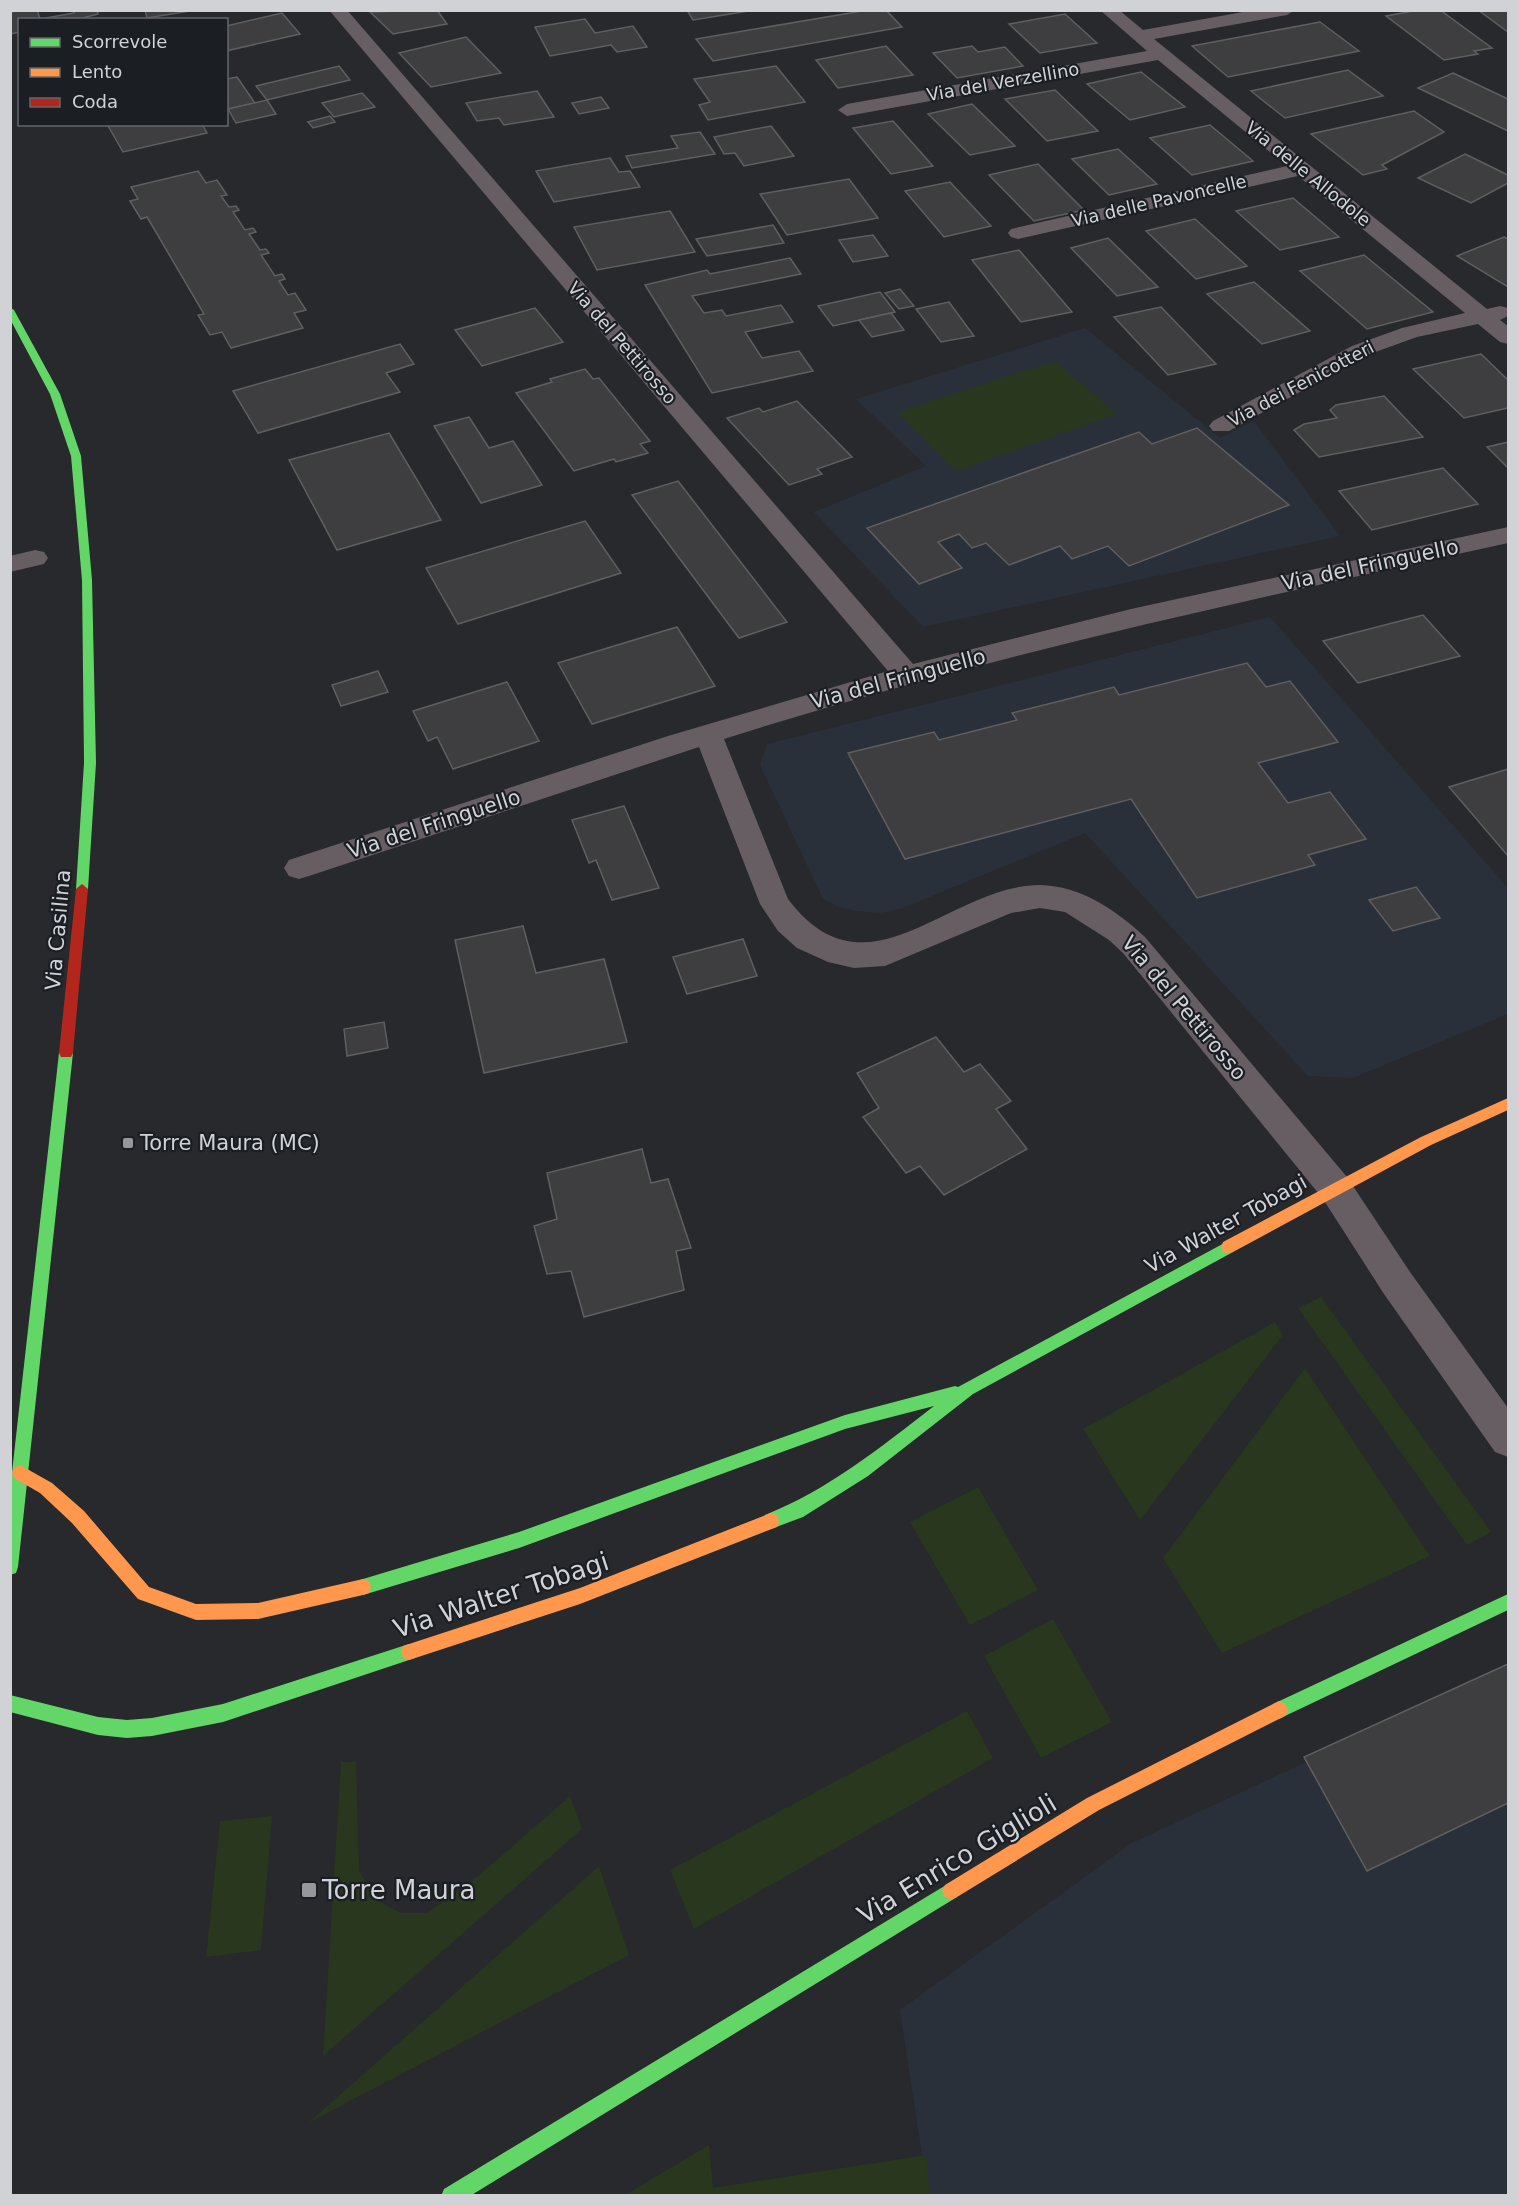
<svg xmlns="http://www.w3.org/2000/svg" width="1519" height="2206" viewBox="0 0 1519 2206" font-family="'DejaVu Sans',sans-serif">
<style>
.built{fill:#293039}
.green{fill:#28371e}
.building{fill:#3e3e40;stroke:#5f5e60;stroke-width:1.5}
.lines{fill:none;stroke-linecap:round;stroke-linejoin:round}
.street{fill:#675e64;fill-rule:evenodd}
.fast{fill:#63d668;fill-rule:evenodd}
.slow{fill:#ff974d;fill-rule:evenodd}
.jam{fill:#b3261e;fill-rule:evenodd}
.poi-dot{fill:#95979a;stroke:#1b1f24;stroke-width:2}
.labels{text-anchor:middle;stroke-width:4.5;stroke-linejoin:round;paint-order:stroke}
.far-street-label{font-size:18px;fill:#d0d2d6;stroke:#1b1f24}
.street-label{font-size:21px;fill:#d0d2d6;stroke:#1b1f24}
.poi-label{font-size:21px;fill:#d0d2d6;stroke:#1b1f24;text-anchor:start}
.near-street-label{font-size:26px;fill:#d0d2d6;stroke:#1b1f24}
.near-poi-label{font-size:26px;fill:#d0d2d6;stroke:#1b1f24;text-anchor:start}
</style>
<rect width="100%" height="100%" fill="#27292c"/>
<g class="built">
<polygon points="1085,328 1220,438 1254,421 1340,536 923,627 814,512 926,466 856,399"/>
<polygon points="1270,617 1508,888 1508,1014 1353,1078 1308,1076 1085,833 903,908 881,913 856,911 838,907 823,899 760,765 767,744"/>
<polygon points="1508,1668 1508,2195 928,2195 900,2010 1132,1843"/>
</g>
<g class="green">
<polygon points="1055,361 1117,414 956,471 897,412"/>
<polygon points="1321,1297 1491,1532 1467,1545 1298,1308"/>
<polygon points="1275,1322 1283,1335 1140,1520 1083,1429"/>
<polygon points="1305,1368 1430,1556 1222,1653 1163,1558"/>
<polygon points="978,1487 1038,1590 970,1625 910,1522"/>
<polygon points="1053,1619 1112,1722 1041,1758 984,1656"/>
<polygon points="967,1711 993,1758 694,1929 670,1870"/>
<polygon points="341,1762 356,1762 359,1871 377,1900 401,1913 427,1913 470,1883 570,1796 582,1829 323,2056"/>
<polygon points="272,1816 261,1950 206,1957 220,1821"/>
<polygon points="599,1866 629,1955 308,2123"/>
<polygon points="709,2145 713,2188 926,2155 930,2195 625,2195"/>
</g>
<g class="building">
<polygon points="145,10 196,10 147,18"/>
<polygon points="437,10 447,24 393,34 370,12"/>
<polygon points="687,10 755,10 693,20"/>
<polygon points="868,10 886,10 902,27 713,61 696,39"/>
<polygon points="1419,10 1440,10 1492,48 1474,51 1478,54 1444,60 1386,16"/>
<polygon points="1478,10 1508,10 1508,32"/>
<polygon points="18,11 37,10 40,19 74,13 73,10 97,10 98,14 75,20 20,20 20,32 10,34 10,12"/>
<polygon points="282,13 300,34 226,51 226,26"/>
<polygon points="1065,14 1097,43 1040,53 1009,24"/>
<polygon points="585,19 595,33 633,26 647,47 617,52 611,45 550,56 535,27"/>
<polygon points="1320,22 1359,51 1228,77 1192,46"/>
<polygon points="466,37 501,73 431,87 399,53"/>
<polygon points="886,46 913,75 838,88 816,60"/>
<polygon points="972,46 978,52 1005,47 1023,66 957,78 933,53"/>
<polygon points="339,66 350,80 267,100 256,86"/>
<polygon points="776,66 805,102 708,120 699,105 710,102 694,79"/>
<polygon points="1348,70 1383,96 1285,118 1251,91"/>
<polygon points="1141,72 1185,107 1130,120 1087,84"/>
<polygon points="1453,73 1508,99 1508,131 1418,88"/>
<polygon points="237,77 255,103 228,109 226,79"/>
<polygon points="1055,90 1098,131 1047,141 1005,99"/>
<polygon points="537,91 554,117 504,125 499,118 477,121 466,103"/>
<polygon points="362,93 375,107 334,117 322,103"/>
<polygon points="601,97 609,108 579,114 572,103"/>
<polygon points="267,100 276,114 236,123 228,109"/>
<polygon points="972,104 1015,146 970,155 928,114"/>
<polygon points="1414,111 1444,132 1382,165 1387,169 1363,175 1311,134"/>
<polygon points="330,116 335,122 313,128 308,122"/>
<polygon points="893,121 933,166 891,174 853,128"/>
<polygon points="107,124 202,124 207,133 123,152"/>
<polygon points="1210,125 1253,161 1192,175 1150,138"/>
<polygon points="771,126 794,156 744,166 735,153 724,154 714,137"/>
<polygon points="700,132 715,154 632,168 626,156 678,148 671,136"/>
<polygon points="1118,149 1157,184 1109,195 1072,159"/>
<polygon points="1465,154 1508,175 1508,183 1471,203 1418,178"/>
<polygon points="610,158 619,172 630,171 640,187 554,202 536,171"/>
<polygon points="1038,164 1084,210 1034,221 989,175"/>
<polygon points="198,171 206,183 217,180 227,195 221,196 229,207 236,206 239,210 233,212 245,230 253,228 256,232 249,234 260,250 266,249 269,253 261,255 275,276 282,274 285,279 279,281 288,295 295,293 306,310 294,313 303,328 231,348 222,332 210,335 198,315 204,314 150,222 147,217 141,219 130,201 138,199 131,187"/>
<polygon points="849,179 878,218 787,235 760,194"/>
<polygon points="950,182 991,226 944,237 905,191"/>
<polygon points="1293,198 1339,237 1280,250 1236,211"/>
<polygon points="670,211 695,252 597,270 574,227"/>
<polygon points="1195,219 1247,266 1196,279 1146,231"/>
<polygon points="773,225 784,243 707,256 696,239"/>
<polygon points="873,235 888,256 853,262 839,240"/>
<polygon points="1504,237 1508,239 1508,287 1457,256"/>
<polygon points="1108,238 1158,287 1117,296 1071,248"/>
<polygon points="1019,250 1072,312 1021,322 972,260"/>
<polygon points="1364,255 1433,312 1367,329 1300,271"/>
<polygon points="790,258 801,274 692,296 704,313 722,310 726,316 781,305 793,322 745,332 762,358 799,351 813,371 712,393 645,285 707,270 710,274"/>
<polygon points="1254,282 1310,331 1262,344 1207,294"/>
<polygon points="900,289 914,306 899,309 885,293"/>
<polygon points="880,292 895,312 833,326 818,306"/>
<polygon points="949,302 974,336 941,342 916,309"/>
<polygon points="1161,307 1216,364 1168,375 1114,317"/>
<polygon points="535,308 563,342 482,366 455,330"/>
<polygon points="891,313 904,330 872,337 859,320"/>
<polygon points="400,344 414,364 386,373 400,392 258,433 233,391"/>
<polygon points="1481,354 1508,380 1508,408 1464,418 1413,369"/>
<polygon points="585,369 593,379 599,378 650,441 640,444 648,453 616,462 614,459 574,471 516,393 552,382 550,379"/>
<polygon points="1384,396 1423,437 1319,457 1294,430 1304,424 1337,418 1330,410 1336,405"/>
<polygon points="797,401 852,457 817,469 822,474 789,485 727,418 759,408 763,412"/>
<polygon points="469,417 489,448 513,441 542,485 481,503 434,426"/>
<polygon points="1197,428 1289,505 1129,566 1108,546 1072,559 1060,546 1009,565 986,543 972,548 959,534 938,542 962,568 919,584 867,528 1139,432 1152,444"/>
<polygon points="389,433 441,520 337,550 289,460"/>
<polygon points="1508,442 1508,468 1487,447"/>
<polygon points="1443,468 1478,504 1372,530 1339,491"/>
<polygon points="678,481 787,622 739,638 632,495"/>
<polygon points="585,521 621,573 458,624 426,568"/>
<polygon points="1423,615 1460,656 1358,683 1323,641"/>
<polygon points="677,627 715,686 592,724 558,663"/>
<polygon points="1247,663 1266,687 1290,681 1338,742 1258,763 1288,803 1330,792 1366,839 1308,855 1315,865 1197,898 1131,799 905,859 848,753 934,732 939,740 1017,720 1012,713 1064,700 1114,687 1119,695"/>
<polygon points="378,671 388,692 341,706 332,685"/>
<polygon points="507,682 539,741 453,769 437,737 428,741 413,711"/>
<polygon points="1508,769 1508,856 1449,787"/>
<polygon points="624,806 659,888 612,900 596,860 589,863 572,820"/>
<polygon points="1416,887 1440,918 1393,931 1369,900"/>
<polygon points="523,926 536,973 604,959 627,1042 484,1073 455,940"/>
<polygon points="743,939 757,976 687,994 673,957"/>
<polygon points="384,1022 388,1048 347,1056 344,1029"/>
<polygon points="936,1037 964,1072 980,1064 1011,1101 996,1109 1027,1149 944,1195 920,1166 906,1173 863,1117 879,1108 857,1073"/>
<polygon points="642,1149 651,1183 668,1179 691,1248 676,1251 684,1290 584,1317 571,1271 547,1274 534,1226 557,1219 547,1173"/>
<polygon points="1508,1664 1508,1803 1367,1871 1304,1757"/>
</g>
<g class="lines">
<g class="street">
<path d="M 329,10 L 347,10 L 913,664 L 1131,609 L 1508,527 L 1508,543 C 1245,601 982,657 724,739 L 788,899 C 867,1004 948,885 1040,885 C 1081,886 1116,910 1145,937 L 1347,1177 L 1410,1272 L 1508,1408 L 1508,1457 L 1495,1452 L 1384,1294 L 1323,1199 L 1123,953 L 1109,940 L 1065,912 L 1040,908 L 1011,913 L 885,966 L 854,968 L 828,962 L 797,948 L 778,931 L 760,904 L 699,747 L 309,876 L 299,879 L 289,876 L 284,868 L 289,860 L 668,736 L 888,671 Z"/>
<polygon points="1100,10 1119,10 1143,30 1254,10 1295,10 1287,15 1154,39 1487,309 1500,306 1508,308 1508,316 1500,320 1508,326 1508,344 1500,342 1478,324 1417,337 1367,355 1229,431 1213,431 1209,426 1213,421 1352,346 1402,328 1465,313 1298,176 1018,239 1011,237 1008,233 1011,229 1287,166 1158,60 847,116 838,110 847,104 1147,51"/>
<polygon points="35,550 44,552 48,558 44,564 10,572 10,556"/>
</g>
<g class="fast">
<polygon points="10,307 14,310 60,394 81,456 92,580 96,763 88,889 82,894 76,889 84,763 82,580 71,456 50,394 10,319"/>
<polygon points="66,1048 71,1049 73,1053 18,1567 16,1573 10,1575 10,1490 59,1053 61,1049"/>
<path d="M 1228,1241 L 1233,1242 L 1235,1247 L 1233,1252 L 973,1394 L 868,1476 L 803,1517 L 771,1529 L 765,1527 L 763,1521 L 765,1515 C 828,1490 881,1447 934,1406 L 845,1429 L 519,1548 L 363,1595 L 357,1593 L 355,1587 L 357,1581 L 363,1579 L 519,1532 L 845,1415 L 955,1386 L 958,1387 Z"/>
<polygon points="1508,1594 1508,1610 1285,1716 1279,1719 1273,1716 1270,1710 1273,1704"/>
<polygon points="409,1644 415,1646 417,1652 415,1658 223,1722 152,1736 127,1738 98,1735 10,1712 10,1695 98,1717 127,1720 152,1718 223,1704"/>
<polygon points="951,1882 957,1885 960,1891 957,1897 470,2196 441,2196 444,2189"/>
</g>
<g class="slow">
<polygon points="1508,1098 1508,1110 1431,1145 1233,1252 1228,1253 1223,1252 1221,1247 1223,1242 1421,1137"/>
<polygon points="20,1465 52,1483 84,1511 149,1587 196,1604 258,1603 363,1579 369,1581 371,1587 369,1593 363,1595 258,1619 196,1620 138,1599 72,1523 40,1493 14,1478 12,1473 14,1468"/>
<polygon points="771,1513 777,1515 779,1521 777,1527 580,1604 409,1660 403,1658 401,1652 403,1646 409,1644 580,1588"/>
<polygon points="1279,1701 1285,1704 1288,1710 1285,1716 1099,1810 957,1897 951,1900 945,1897 942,1891 945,1885 1087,1798"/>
</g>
<polygon class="jam" points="82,884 88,889 73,1053 71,1057 61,1057 59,1053 76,889"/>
</g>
<g class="poi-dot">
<rect x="122" y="1137" width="12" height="12" rx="3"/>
<rect x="301" y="1882" width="16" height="16" rx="3"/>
</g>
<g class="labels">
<g class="far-street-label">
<text transform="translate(1003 82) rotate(-10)" y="6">Via del Verzellino</text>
<text transform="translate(1308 174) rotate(39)" y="6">Via delle Allodole</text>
<text transform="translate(1159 201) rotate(-13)" y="6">Via delle Pavoncelle</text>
<text transform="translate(622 343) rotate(49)" y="6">Via del Pettirosso</text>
<text transform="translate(1301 384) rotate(-28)" y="6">Via dei Fenicotteri</text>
</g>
<g class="street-label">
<text transform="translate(1370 565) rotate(-12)" y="7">Via del Fringuello</text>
<text transform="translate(898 679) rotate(-15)" y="7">Via del Fringuello</text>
<text transform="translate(434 824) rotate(-18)" y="7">Via del Fringuello</text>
<text transform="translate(58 930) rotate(-85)" y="7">Via Casilina</text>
<text transform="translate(1184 1008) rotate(50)" y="7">Via del Pettirosso</text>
<text transform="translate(1226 1224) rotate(-29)" y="7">Via Walter Tobagi</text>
</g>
<g class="poi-label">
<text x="140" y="1150">Torre Maura (MC)</text>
</g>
<g class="near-street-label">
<text transform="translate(501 1595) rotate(-18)" y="9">Via Walter Tobagi</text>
<text transform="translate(957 1859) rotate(-31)" y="9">Via Enrico Giglioli</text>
</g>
<g class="near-poi-label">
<text x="322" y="1899">Torre Maura</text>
</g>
</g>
<rect width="1519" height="2206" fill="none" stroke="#d0d2d6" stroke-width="24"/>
<rect x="18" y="18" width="210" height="108" fill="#1b1f24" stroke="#63676b" stroke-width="1.5"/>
<rect x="30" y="38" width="30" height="9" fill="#63d668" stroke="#63676b" stroke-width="1.5"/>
<text x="72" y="48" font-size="18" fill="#d0d2d6">Scorrevole</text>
<rect x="30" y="68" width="30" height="9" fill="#ff974d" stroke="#63676b" stroke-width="1.5"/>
<text x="72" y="78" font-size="18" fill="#d0d2d6">Lento</text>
<rect x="30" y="98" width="30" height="9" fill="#b3261e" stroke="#63676b" stroke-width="1.5"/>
<text x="72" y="108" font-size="18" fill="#d0d2d6">Coda</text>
</svg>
